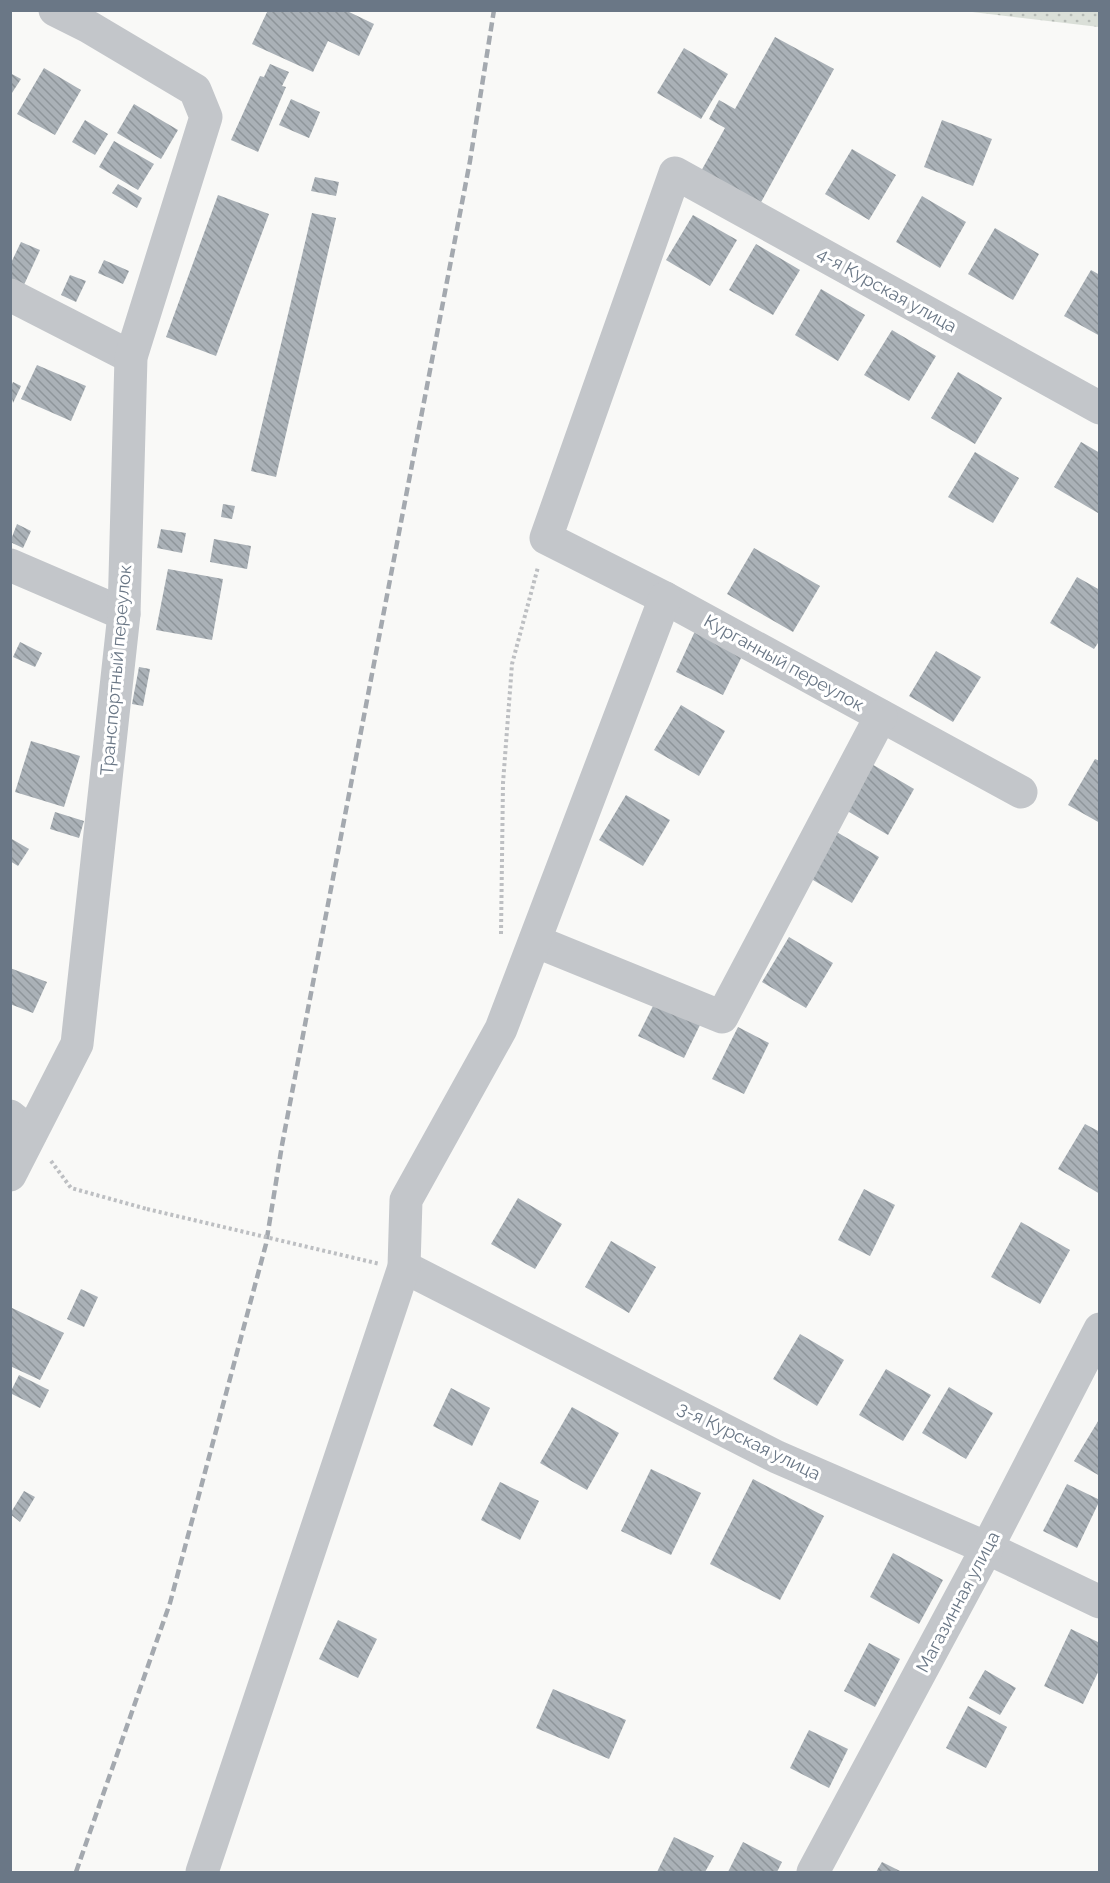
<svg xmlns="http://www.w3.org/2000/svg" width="1110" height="1883" viewBox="0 0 1110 1883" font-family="Raleway,sans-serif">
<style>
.grass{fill:url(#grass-dots)}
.building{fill:url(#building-back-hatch)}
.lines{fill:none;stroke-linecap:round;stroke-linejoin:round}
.path{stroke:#bdbfc2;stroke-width:4;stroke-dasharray:3 3;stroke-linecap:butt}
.minor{stroke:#c3c6ca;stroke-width:33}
.rail{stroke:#a4a9af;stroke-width:4.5;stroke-dasharray:9 4.5;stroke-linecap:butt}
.path-bridge{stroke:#bdbfc2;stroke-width:4;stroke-dasharray:3 3;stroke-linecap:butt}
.labels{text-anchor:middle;stroke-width:6;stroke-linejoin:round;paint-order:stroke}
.street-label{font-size:18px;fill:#6a7786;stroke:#fff}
</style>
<defs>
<pattern id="grass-dots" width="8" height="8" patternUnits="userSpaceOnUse" patternTransform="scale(1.5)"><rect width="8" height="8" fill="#dadfd8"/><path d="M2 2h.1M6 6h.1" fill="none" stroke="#b5bab5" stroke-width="1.8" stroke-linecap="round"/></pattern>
<pattern id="building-back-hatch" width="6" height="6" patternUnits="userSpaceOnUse" patternTransform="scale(1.5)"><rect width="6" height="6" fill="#aab1b7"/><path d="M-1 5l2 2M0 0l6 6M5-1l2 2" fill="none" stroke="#8e959a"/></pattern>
</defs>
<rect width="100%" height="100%" fill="#f9f9f7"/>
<polygon class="grass" points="964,11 1099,11 1099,27"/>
<g class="building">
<polygon points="268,10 345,10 374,24 359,56 328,41 313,72 252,44"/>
<polygon points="775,37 834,69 759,206 700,173 725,128 709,119 719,100 735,109"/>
<polygon points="684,48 728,74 701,119 657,93"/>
<polygon points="270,64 289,72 282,86 286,87 258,152 231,140 260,76 264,77"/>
<polygon points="44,68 81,90 55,135 17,114"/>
<polygon points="10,73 21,79 10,96"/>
<polygon points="291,99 320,112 309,138 279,125"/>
<polygon points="134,104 178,130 161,159 117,133"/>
<polygon points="85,120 108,134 95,155 72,142"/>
<polygon points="942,120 992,139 973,186 924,167"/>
<polygon points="114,141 154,164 138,190 99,167"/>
<polygon points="852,149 896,175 869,220 825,194"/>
<polygon points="315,177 339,182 336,196 311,191"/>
<polygon points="118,184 142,198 137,208 112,193"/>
<polygon points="218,195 269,214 216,356 166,337"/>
<polygon points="922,196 966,222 940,268 896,242"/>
<polygon points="312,213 336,218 276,477 251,471"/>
<polygon points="693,215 737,240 710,286 666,260"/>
<polygon points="995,228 1039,254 1013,300 968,274"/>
<polygon points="21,242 40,250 23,287 10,281 10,265"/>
<polygon points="756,244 800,270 773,315 729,290"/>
<polygon points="104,260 129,271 123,284 98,273"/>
<polygon points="1091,270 1100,275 1100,336 1064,316"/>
<polygon points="70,275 86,281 76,302 61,295"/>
<polygon points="821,289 865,315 838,361 795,335"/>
<polygon points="892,330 936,356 909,401 864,375"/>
<polygon points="37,365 86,386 71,421 21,399"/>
<polygon points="958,372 1002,398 975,444 931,418"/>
<polygon points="13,382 21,386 13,403 10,388"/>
<polygon points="1081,442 1100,453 1098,513 1054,487"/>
<polygon points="975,452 1019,478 993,523 948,497"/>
<polygon points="223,504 235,506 232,519 221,517"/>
<polygon points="17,524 31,531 23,548 10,542"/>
<polygon points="161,529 186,533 182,553 157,548"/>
<polygon points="214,539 251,546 247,569 210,562"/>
<polygon points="754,548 820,586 793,632 727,594"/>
<polygon points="168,569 223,579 212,640 156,630"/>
<polygon points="1077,577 1100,590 1100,640 1094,649 1050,623"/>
<polygon points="696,629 744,652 723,695 676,672"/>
<polygon points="20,642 42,653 35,667 13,657"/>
<polygon points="936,651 981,677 953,722 909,696"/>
<polygon points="139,667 150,669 143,706 132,704"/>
<polygon points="681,705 725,731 699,776 654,750"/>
<polygon points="31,741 80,756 64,807 15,792"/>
<polygon points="1095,759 1100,761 1100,823 1068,805"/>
<polygon points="870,763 914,789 888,835 844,809"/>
<polygon points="626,795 670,820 643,866 599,840"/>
<polygon points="55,812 84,821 79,838 50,829"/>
<polygon points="835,831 879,857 852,903 808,877"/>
<polygon points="10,838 29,849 18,866 10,861"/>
<polygon points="789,937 833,963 806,1008 762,982"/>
<polygon points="10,968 47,982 33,1013 10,1004"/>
<polygon points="656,1000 701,1023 684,1058 638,1036"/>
<polygon points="738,1027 769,1043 744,1094 712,1079"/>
<polygon points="1085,1124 1100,1132 1100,1194 1058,1169"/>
<polygon points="864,1189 895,1205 870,1256 838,1240"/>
<polygon points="518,1198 562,1224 535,1269 491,1244"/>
<polygon points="1021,1222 1070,1250 1040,1304 991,1277"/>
<polygon points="611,1241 656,1267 629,1313 585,1287"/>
<polygon points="81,1289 98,1297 84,1327 67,1319"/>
<polygon points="10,1307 64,1333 40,1380 10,1366"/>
<polygon points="800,1334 844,1360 817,1406 773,1379"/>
<polygon points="886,1369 931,1395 903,1441 859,1415"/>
<polygon points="19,1375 49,1390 40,1408 10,1393"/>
<polygon points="949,1387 993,1413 966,1459 922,1433"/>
<polygon points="451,1388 490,1408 472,1446 433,1426"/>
<polygon points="572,1407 619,1433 587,1490 540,1463"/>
<polygon points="1100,1418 1100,1476 1074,1461"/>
<polygon points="651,1469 701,1493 671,1555 621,1531"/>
<polygon points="753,1479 824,1516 780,1600 710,1564"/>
<polygon points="500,1482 539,1501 520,1540 481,1520"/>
<polygon points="1067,1484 1100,1500 1077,1548 1043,1531"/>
<polygon points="24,1491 35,1497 20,1522 10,1514"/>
<polygon points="893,1553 943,1580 919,1624 870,1597"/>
<polygon points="338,1620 377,1639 358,1678 319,1659"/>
<polygon points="1071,1629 1100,1643 1100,1668 1083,1704 1044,1686"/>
<polygon points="869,1643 900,1659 875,1707 844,1691"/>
<polygon points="985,1670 1016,1688 1000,1715 969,1698"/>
<polygon points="553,1689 626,1720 609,1759 536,1728"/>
<polygon points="968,1706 1007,1727 986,1768 946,1748"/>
<polygon points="809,1730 848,1749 829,1788 790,1768"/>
<polygon points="674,1837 714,1856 705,1872 657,1872"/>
<polygon points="743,1842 782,1862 777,1872 728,1872"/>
<polygon points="882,1862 902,1872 876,1872"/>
</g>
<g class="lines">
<g class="path">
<polyline points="501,934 503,783 512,664 538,567"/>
<polyline points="51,1161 71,1188 147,1209"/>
</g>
<g class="minor">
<polyline points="10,295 131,357"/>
<polyline points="10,565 124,614"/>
<polyline points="1021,792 665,598 546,538 675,173 1100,408"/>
<polyline points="535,941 722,1017 881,716"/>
<polyline points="10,1116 31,1133"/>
<polyline points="10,1175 77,1044 124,614 131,357 206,117 195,90 89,27 55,10"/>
<polyline points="404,1267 777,1457 987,1548 1100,1602"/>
<polyline points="202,1872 404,1267 406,1200 501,1029 665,598"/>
<polyline points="813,1872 987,1548 1100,1329"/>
</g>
<polyline class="rail" points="76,1872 170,1603 266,1244 282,1145 470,161 494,10"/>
<polyline class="path-bridge" points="147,1209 380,1264"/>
</g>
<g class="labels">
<g class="street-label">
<text transform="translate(887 290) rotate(29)" y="6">4-я Курская улица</text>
<text transform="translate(784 663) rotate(29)" y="6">Курганный переулок</text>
<text transform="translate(116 670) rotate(-85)" y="6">Транспортный переулок</text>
<text transform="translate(749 1441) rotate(26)" y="6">3-я Курская улица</text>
<text transform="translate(958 1602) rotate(-62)" y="6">Магазинная улица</text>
</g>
</g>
<rect width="1110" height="1883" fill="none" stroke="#6a7786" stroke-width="24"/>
</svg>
